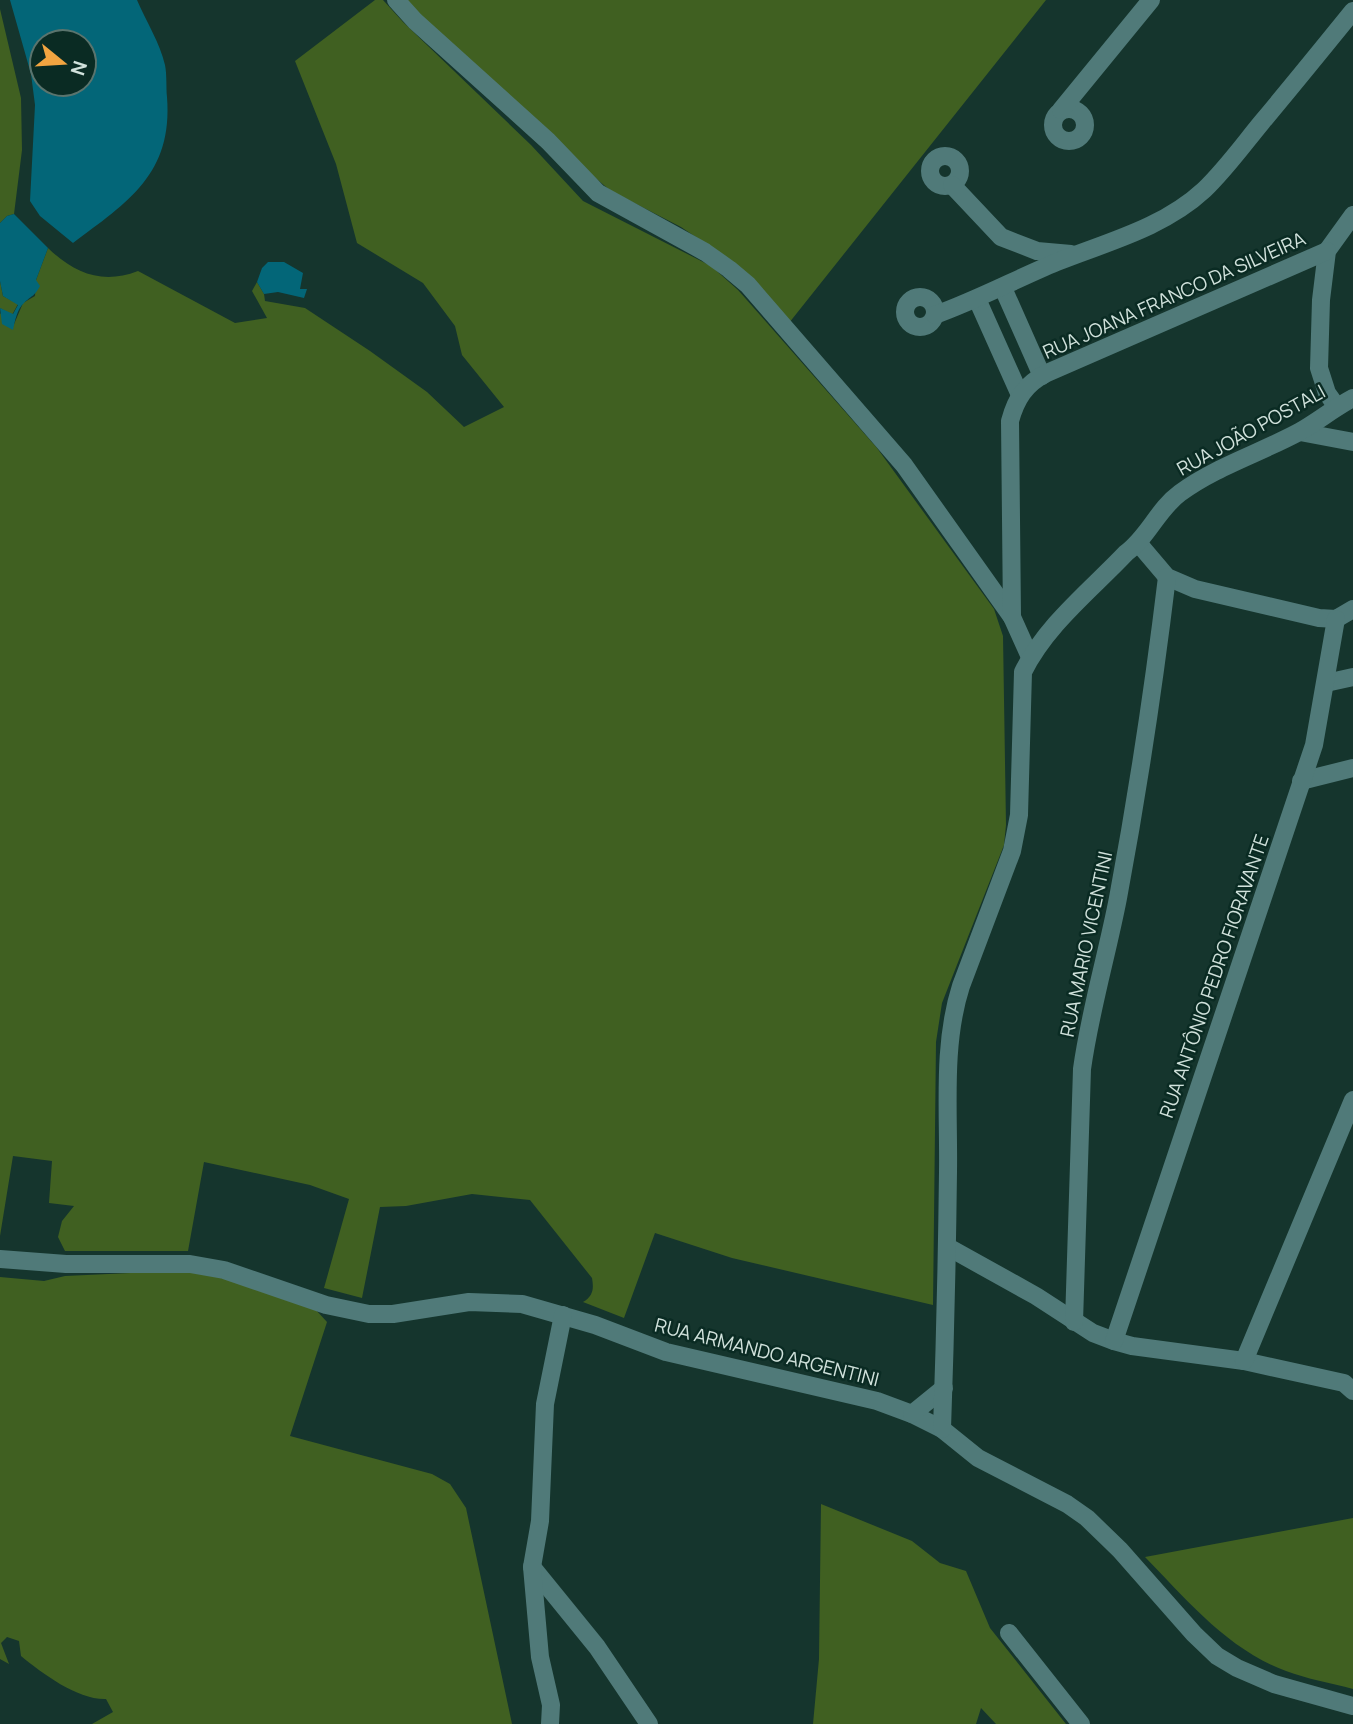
<svg xmlns="http://www.w3.org/2000/svg" width="1353" height="1724" viewBox="0 0 1353 1724" font-family="Manrope,sans-serif">
<style>
.green{fill:#406021}
.water{fill:#036678;fill-rule:evenodd}
.lines{fill:none;stroke-linecap:round;stroke-linejoin:round}
.minor{stroke:#507a79;stroke-width:18}
.labels{text-anchor:middle;stroke-width:5;stroke-linejoin:round;paint-order:stroke}
.street-label{font-size:19px;fill:#d1e2dc;stroke:#0a2b23}
</style>
<rect width="100%" height="100%" fill="#15352d"/>
<g class="green">
<path d="M 375,0 L 383,0 L 403,22 L 531,145 L 583,201 L 711,266 L 738,290 L 877,448 L 994,609 L 1003,636 L 1006,825 L 1004,845 L 942,1003 L 936,1042 L 933,1305 L 732,1258 L 655,1233 L 624,1318 L 583,1302 C 593,1296 594,1289 592,1278 L 530,1200 L 472,1194 L 406,1206 L 380,1207 L 362,1298 L 324,1288 L 349,1199 L 310,1185 L 204,1162 L 188,1251 L 65,1251 L 58,1237 L 62,1221 L 74,1206 L 49,1203 L 52,1161 L 13,1156 L 0,1236 L 0,313 L 12,329 L 23,303 L 35,296 L 36,280 L 48,248 C 74,273 102,285 138,271 L 235,323 L 267,318 L 252,291 L 257,282 L 264,294 L 265,301 L 305,308 L 370,351 L 427,392 L 464,427 L 504,407 L 462,355 L 455,326 L 423,283 L 357,243 L 336,164 L 295,61 Z"/>
<polygon points="404,0 1046,0 789,323 718,252 681,227 611,191 587,171"/>
<polygon points="0,9 21,98 22,150 14,214 7,216 0,223"/>
<polygon points="0,281 3,296 18,304 12,315 0,308"/>
<path d="M 174,1271 L 215,1275 L 316,1310 L 327,1322 L 290,1436 L 432,1474 L 450,1484 L 466,1508 L 512,1724 L 92,1724 L 113,1712 L 106,1699 C 78,1700 43,1674 21,1656 L 19,1641 L 7,1637 L 1,1643 L 9,1664 L 0,1659 L 0,1277 L 44,1281 L 65,1276 Z"/>
<polygon points="821,1504 912,1541 940,1563 966,1571 990,1628 1066,1724 996,1724 981,1708 976,1724 813,1724 819,1659"/>
<path d="M 1353,1518 L 1353,1689 C 1331,1683 1307,1679 1286,1671 C 1227,1649 1187,1600 1145,1557 Z"/>
</g>
<g class="water">
<path d="M 10,0 L 137,0 C 146,21 160,43 165,65 C 167,75 166,87 167,97 C 173,174 128,202 73,243 L 40,216 L 30,201 L 35,105 L 31,74 ZM 84,42 L 84,84 L 42,84 L 42,42 Z"/>
<path d="M 14,214 L 48,248 L 36,280 L 40,286 C 34,297 32,295 24,303 C 17,309 15,321 13,330 L 2,324 L 0,308 L 13,314 L 18,305 L 3,296 L 0,281 L 0,223 L 7,216 Z"/>
<polygon points="268,262 284,262 303,273 300,289 307,289 304,298 278,292 264,294 257,282 262,268"/>
</g>
<g class="lines">
<g class="minor">
<polyline points="396,0 415,21 548,141 598,193 705,252 729,269 748,285 904,465 1012,617"/>
<circle cx="1069" cy="125" r="16"/>
<polyline points="1061,110 1151,0"/>
<circle cx="945" cy="171" r="15"/>
<polyline points="952,185 1001,237 1037,251 1071,254"/>
<polyline points="1003,288 1042,376"/>
<circle cx="920" cy="312" r="15"/>
<polyline points="977,299 1020,395"/>
<path d="M 935,315 C 977,300 1016,279 1057,262 C 1107,242 1163,228 1204,190 C 1225,170 1243,145 1262,122 C 1293,85 1323,48 1353,11"/>
<polyline points="1337,407 1327,393 1319,368 1321,300 1327,251 1353,215"/>
<polyline points="1300,432 1353,442"/>
<polyline points="1139,544 1167,577 1195,589 1319,618 1336,619 1353,609"/>
<path d="M 1030,657 L 1012,617 L 1010,421 C 1016,399 1025,384 1047,373 L 1327,251"/>
<polyline points="1326,683 1353,677"/>
<polyline points="1301,781 1353,768"/>
<polyline points="948,1247 1036,1296 1093,1333 1114,1341 1132,1346 1244,1361 1344,1383 1353,1391"/>
<polyline points="0,1259 66,1264 190,1264 224,1270 326,1305 369,1314 393,1314 469,1302 522,1304 595,1325 666,1352 877,1401 912,1414 942,1429 978,1458 1067,1504 1087,1518 1120,1550 1194,1634 1217,1656 1237,1668 1274,1684 1353,1706"/>
<path d="M 1074,1322 L 1082,1069 C 1090,1011 1107,955 1118,898 C 1138,791 1154,685 1167,577"/>
<polyline points="1114,1341 1314,745 1336,619"/>
<polyline points="1244,1361 1353,1100"/>
<polyline points="912,1414 944,1388"/>
<path d="M 942,1429 C 945,1344 947,1258 948,1172 C 949,1111 942,1045 961,986 L 1012,851 L 1019,815 L 1023,672 C 1046,625 1091,590 1126,553 C 1148,537 1158,509 1180,493 C 1215,467 1260,453 1299,432 C 1317,422 1334,408 1353,398"/>
<polyline points="532,1567 597,1647 649,1724"/>
<polyline points="1009,1633 1081,1724"/>
<polyline points="550,1724 551,1705 540,1657 532,1567 540,1521 545,1404 563,1315"/>
</g>
</g>
<g class="labels">
<g class="street-label">
<text transform="translate(1174 295) rotate(-24)" y="7">RUA JOANA FRANCO DA SILVEIRA</text>
<text transform="translate(1251 430) rotate(-29)" y="7">RUA JOÃO POSTALI</text>
<text transform="translate(1086 944) rotate(-78)" y="7">RUA MARIO VICENTINI</text>
<text transform="translate(1214 976) rotate(-71)" y="7">RUA ANTÔNIO PEDRO FIORAVANTE</text>
<text transform="translate(767 1352) rotate(14)" y="7">RUA ARMANDO ARGENTINI</text>
</g>
</g>
<g transform="translate(63 63) rotate(108)"><circle r="33" fill="#0a2b23" stroke="#5a746d" stroke-width="2"/>
<path d="M0-5L12 26L0 18L-12 26Z" fill="#f2a541"/>
<text y="-10" font-size="19" font-weight="bold" text-anchor="middle" fill="#d1e2dc">N</text>
</g>
</svg>
